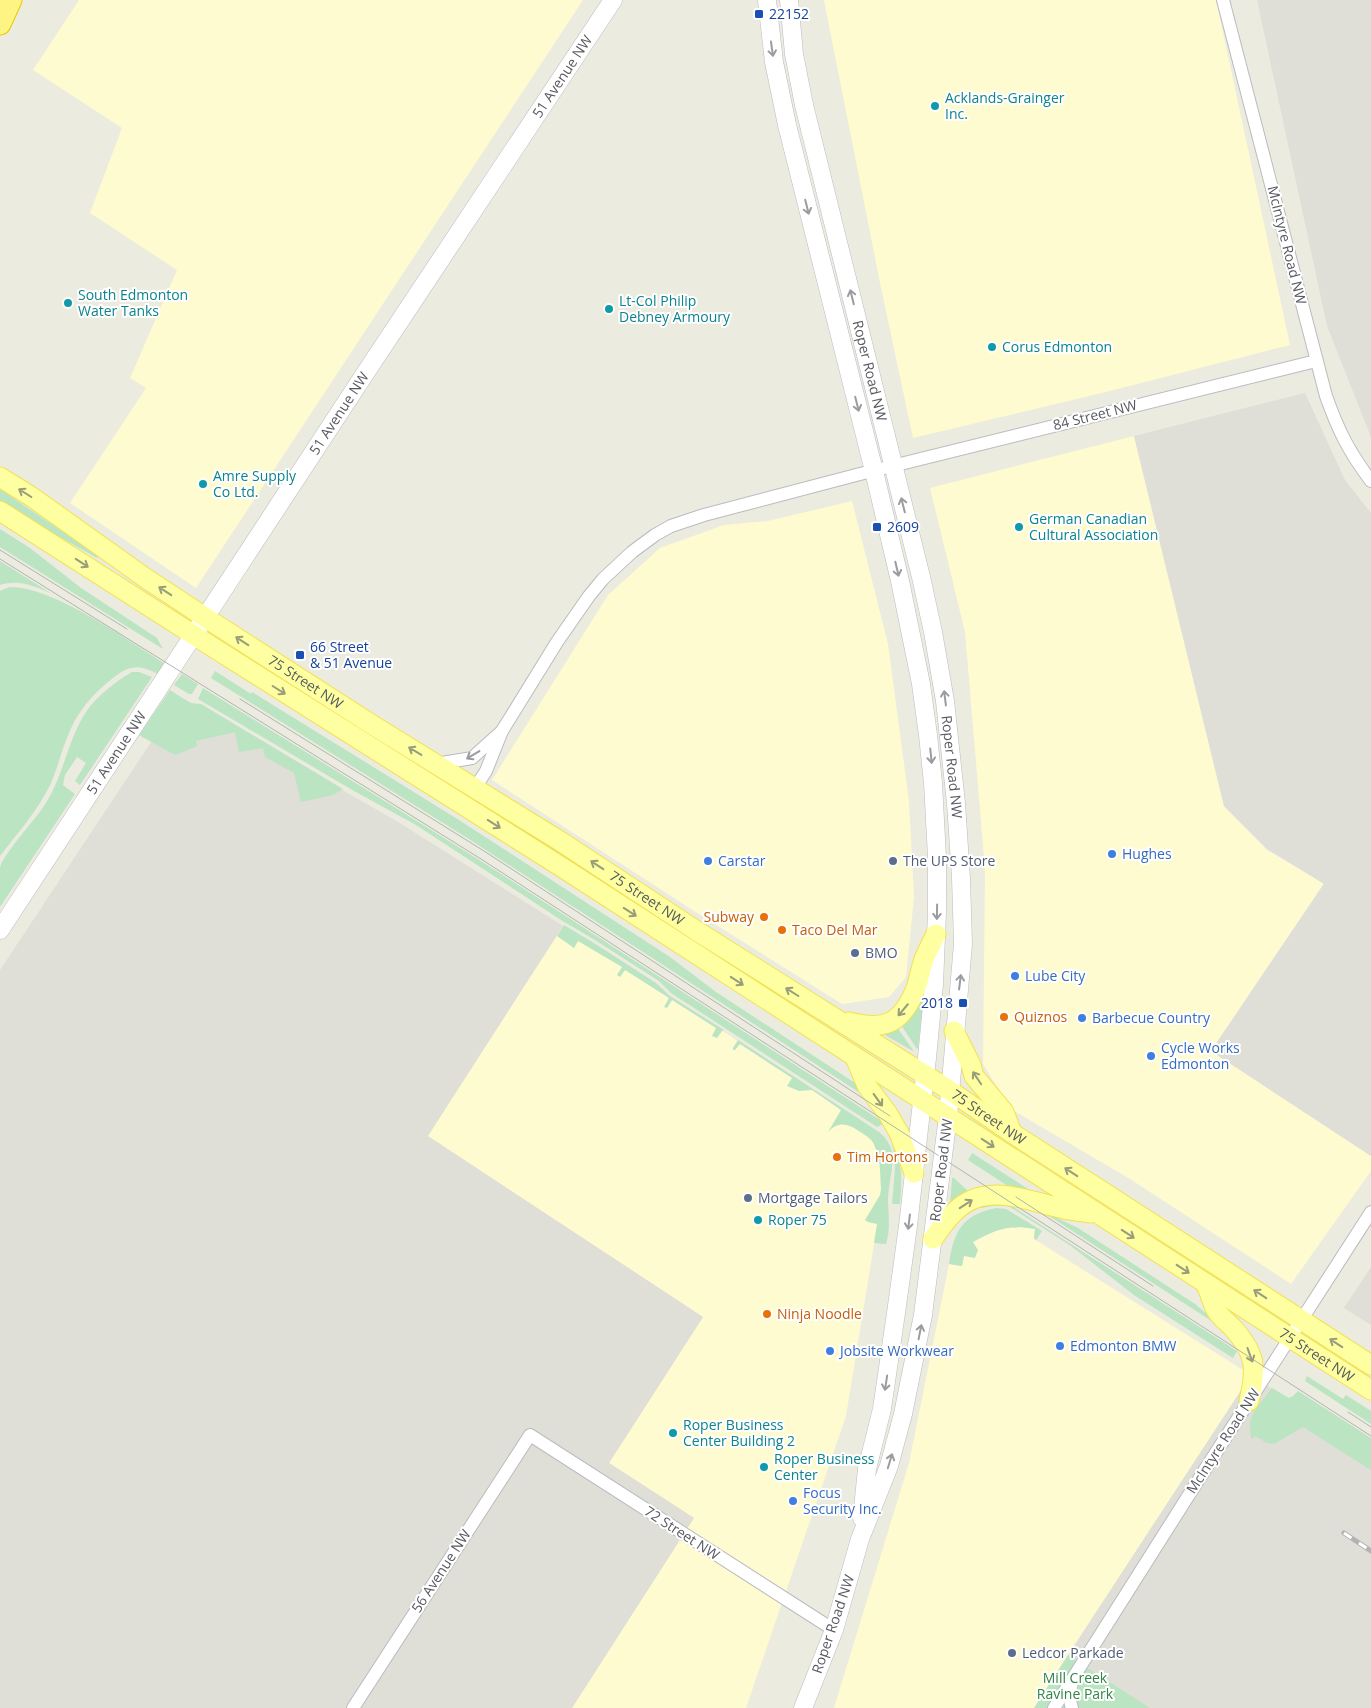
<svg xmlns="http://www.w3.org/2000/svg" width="1371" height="1708" viewBox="0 0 1371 1708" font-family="'Open Sans',sans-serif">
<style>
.commercial{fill:#fefbd1}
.industrial{fill:#dfded7}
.green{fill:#bae4c2}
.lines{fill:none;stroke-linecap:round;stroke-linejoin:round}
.street-casing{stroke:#babbc1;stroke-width:14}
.secondary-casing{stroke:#babcc3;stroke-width:19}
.primary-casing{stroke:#f2e151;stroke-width:21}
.highway-casing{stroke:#eaca00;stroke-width:23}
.street{stroke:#fff;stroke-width:12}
.secondary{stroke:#fff;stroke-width:18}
.primary{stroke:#feffa0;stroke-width:19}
.highway{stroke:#fef484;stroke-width:21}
.tram{stroke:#b3b3b4;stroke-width:1}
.rail-casing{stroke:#b3b3b4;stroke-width:5}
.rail{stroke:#fff;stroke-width:3;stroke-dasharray:9;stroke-linecap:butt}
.oneway{stroke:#9b9ca0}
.oneway2{stroke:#9a9c7a}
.transit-dot{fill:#1a4fb4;stroke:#fff;stroke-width:2}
.culture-dot{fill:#0f9aa8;stroke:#fff;stroke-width:2}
.shop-dot{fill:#3f7fe0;stroke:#fff;stroke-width:2}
.service-dot{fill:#5c6f8a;stroke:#fff;stroke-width:2}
.food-dot{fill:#e8710a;stroke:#fff;stroke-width:2}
.labels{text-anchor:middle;stroke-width:4;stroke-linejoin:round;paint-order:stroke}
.transit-label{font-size:14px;fill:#164399;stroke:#fff;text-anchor:start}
.street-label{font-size:14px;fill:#585a60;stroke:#fff}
.culture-label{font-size:14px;fill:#0d838f;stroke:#fff;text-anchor:start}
.shop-label{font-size:14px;fill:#366cbe;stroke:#fff;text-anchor:start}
.service-label{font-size:14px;fill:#4e5e75;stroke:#fff;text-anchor:start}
.food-label{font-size:14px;fill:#c56008;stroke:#fff;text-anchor:start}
.park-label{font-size:14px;fill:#338445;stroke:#fff}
</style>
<rect width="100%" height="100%" fill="#ecebdf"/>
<g class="commercial">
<polygon points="79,0 583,0 196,588 70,503 146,388 130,378 177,270 90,213 122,128 33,70"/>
<polygon points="824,0 1216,0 1290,345 1110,391 913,438 880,283"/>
<polygon points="1134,436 1224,806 1267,850 1324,883 1211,1051 1371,1156 1371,1171 1291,1284 1130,1179 1011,1109 983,1064 985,869 965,632 930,488"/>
<polygon points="852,501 888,644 909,801 914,897 906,977 889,997 842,1004 694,911 492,780 608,595 660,548 724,525 768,521"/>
<polygon points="563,926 850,1115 875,1140 878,1148 883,1189 846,1416 746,1708 572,1708 694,1518 609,1463 703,1317 427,1136"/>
<polygon points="1015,1226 1035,1229 1034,1239 1251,1375 1034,1708 834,1708 909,1463 949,1264 962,1266 964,1256 973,1242 996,1230"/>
</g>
<g class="industrial">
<polygon points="1257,0 1371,0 1371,437 1327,326"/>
<polygon points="1305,393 1345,480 1371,513 1371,1156 1211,1051 1324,884 1267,849 1224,806 1134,436"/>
<polygon points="181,697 398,822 563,926 428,1136 703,1317 609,1463 694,1518 572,1708 0,1708 0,970"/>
<polygon points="1371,1267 1371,1325 1344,1308"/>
<polygon points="1251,1375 1371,1453 1371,1708 1150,1708 1068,1655"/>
</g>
<g class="green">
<polygon points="0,489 98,556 97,558 0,503"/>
<polygon points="0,529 30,548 81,588 157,638 163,649 0,547"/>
<path d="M 0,561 L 52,594 C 35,586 19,579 0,585 Z"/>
<path d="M 9,587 C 53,586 127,640 164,663 L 158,674 C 139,664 129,665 113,678 C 92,694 76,713 67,738 C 60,755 56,775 47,791 C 34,815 16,835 0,856 L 0,591 Z"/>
<polygon points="215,671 251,694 252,692 459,820 670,957 716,992 855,1083 871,1100 472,841 211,678"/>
<path d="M 132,672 L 139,672 L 152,677 L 80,785 L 75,781 L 86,763 L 77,757 L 65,775 L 63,785 L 75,794 L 0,907 C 0,895 0,880 0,868 C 2,855 37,818 46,803 C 64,774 68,739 86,712 C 97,696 116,681 132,672 Z"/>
<polygon points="182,674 198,684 192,694 189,694 174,685"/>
<polygon points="203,688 481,861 883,1122 881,1125 877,1127 671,993 659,981 595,940 561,920 416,825 354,791 198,699"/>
<polygon points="170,690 190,703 201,704 343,789 333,795 301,802 294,773 265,757 263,748 239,752 235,732 196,741 197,746 175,755 139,735"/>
<polygon points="477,799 731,963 691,942 472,802"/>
<polygon points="564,925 597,945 656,983 670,996 724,1030 722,1031 717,1038 712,1036 716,1028 672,1000 667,1008 664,1007 669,998 625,970 620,977 617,975 622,967 578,941 574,948 557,936"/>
<polygon points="925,982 918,1048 917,1049 899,1022"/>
<polygon points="896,1026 913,1050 913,1051 885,1035"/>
<path d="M 738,1040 L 879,1132 C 885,1137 890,1144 892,1151 C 894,1167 889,1182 888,1198 C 888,1213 891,1229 886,1244 L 874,1243 L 877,1224 L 868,1222 L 865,1220 L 880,1195 L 881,1189 C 880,1176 881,1159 875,1147 C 873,1140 868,1137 862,1133 C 850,1125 840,1119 828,1132 L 841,1110 L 812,1090 L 799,1091 L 787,1086 L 792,1078 L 740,1044 L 735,1050 L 733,1050 L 733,1048 Z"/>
<path d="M 893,1144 C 903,1168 902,1179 900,1204 L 892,1204 L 895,1169 Z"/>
<polygon points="972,1153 1036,1194 1011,1188 968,1160"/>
<polygon points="953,1177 970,1193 950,1205 952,1179"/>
<path d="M 1007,1203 L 1237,1351 L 1233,1358 L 1134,1295 L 1071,1246 L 1010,1207 C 1001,1204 991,1206 982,1208 L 980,1206 L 985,1204 Z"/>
<path d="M 996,1208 L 1006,1209 L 1042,1231 L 1036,1240 L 1034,1238 L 1035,1229 C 1010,1224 994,1230 973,1242 L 978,1250 L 975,1258 L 964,1256 L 962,1266 L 949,1264 C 954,1231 962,1215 996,1208 Z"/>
<polygon points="1040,1210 1078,1228 1195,1304 1224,1329"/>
<polygon points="1307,1376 1343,1399 1346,1395 1371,1411 1371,1424 1305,1381"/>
<path d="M 1272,1388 L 1289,1398 L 1293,1396 L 1298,1391 L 1371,1438 L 1371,1470 L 1303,1427 L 1274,1444 L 1267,1443 L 1255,1436 L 1252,1439 C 1244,1416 1260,1405 1272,1388 Z"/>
<polygon points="1068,1655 1150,1708 1034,1708"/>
</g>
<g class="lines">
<defs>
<g id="street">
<path d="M 1223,0 L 1326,396 C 1338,430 1349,452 1371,481"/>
<polyline points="436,764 472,758 501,732"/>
<polyline points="475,788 486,771 502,731 557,642 589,596 603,579 632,552 655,535 671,526 704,515 860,474 1316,361"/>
<path d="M 1072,1683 C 1069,1692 1069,1700 1072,1708"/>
<polyline points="353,1708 530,1435 834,1630"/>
<polyline points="1054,1708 1204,1471 1371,1212"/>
</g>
<g id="secondary">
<polyline points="767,0 774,62 787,125 874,471 900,581 921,684 928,735 933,783 937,857 937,913 934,984 927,1058 908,1226 896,1313 882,1409 867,1469 862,1518"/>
<path id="s1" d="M 789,0 L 794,54 L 804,105 L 921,577 L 933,632 L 945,701 L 956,803 L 961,878 L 963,944 L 948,1116 L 923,1315 L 903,1414 L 889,1466 L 860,1539 L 834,1630 L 803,1708"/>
<path id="s2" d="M 0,930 L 372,363 L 613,0"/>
</g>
<g id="primary">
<path id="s3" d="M 0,477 L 32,497 L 144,577 L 206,618 L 371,724 L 560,841 L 700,933 L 949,1090 L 1012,1133 L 1371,1365"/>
<path id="s4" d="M 0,511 L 211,646 L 563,868 L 1371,1390"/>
<path d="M 849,1022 C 884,1031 902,1024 916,988 C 919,979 921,968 924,959 C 928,950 932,942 936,934"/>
<polyline points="954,1031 971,1065 974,1076 1004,1112 1012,1133"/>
<polyline points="855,1057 867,1086 888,1114 899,1133 914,1173"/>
<path d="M 933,1239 C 942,1226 951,1213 964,1204 C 992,1185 1030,1201 1060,1208 C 1070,1211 1080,1211 1090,1213"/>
<path d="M 1206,1285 C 1210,1293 1212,1302 1216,1310 C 1220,1317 1227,1322 1232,1327 C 1256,1353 1257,1368 1249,1401"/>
</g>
<polyline id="highway" points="0,24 11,0"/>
</defs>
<use href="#street" class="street-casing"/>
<use href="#secondary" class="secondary-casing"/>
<use href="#primary" class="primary-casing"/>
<use href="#highway" class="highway-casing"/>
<use href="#street" class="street"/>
<use href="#secondary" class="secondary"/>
<use href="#primary" class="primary"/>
<use href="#highway" class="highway"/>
<g class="tram">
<polyline points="0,550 127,629"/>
<polyline points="0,559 481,859 1371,1436"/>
<polyline points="240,699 484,851 890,1116"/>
<polyline points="1016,1197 1153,1286"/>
<polyline points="1348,1412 1371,1427"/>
</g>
<defs>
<polyline id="rail" points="1344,1533 1371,1551"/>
</defs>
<use href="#rail" class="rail-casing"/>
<use href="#rail" class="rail"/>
</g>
<defs><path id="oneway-shaft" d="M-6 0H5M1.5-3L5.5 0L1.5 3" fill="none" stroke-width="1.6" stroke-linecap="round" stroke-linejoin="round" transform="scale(1.25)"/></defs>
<g class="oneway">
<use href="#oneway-shaft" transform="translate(772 49) rotate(82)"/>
<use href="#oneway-shaft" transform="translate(807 207) rotate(76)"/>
<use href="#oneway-shaft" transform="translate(852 297) rotate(-104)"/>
<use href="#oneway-shaft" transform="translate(857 404) rotate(76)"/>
<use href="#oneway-shaft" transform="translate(903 505) rotate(-104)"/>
<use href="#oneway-shaft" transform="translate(897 569) rotate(77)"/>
<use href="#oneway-shaft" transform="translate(945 698) rotate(-97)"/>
<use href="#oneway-shaft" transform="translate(473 755) rotate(149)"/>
<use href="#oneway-shaft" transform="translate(931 756) rotate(84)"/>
<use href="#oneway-shaft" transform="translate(937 912) rotate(91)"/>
<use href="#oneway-shaft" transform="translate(960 982) rotate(-83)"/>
<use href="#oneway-shaft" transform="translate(909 1222) rotate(97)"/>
<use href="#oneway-shaft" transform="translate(920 1332) rotate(-79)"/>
<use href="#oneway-shaft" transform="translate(886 1383) rotate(99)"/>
<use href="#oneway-shaft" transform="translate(890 1461) rotate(-73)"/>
</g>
<g class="oneway2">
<use href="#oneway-shaft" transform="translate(25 493) rotate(-148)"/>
<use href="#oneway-shaft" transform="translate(82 563) rotate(33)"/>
<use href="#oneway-shaft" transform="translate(165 591) rotate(-147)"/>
<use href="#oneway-shaft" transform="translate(242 641) rotate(-147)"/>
<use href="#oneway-shaft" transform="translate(279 690) rotate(32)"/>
<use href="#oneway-shaft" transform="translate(415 751) rotate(-149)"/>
<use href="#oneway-shaft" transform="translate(494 824) rotate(33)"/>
<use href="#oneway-shaft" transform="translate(597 865) rotate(-147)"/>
<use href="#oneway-shaft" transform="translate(630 912) rotate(33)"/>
<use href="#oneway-shaft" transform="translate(737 981) rotate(33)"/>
<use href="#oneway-shaft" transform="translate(792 992) rotate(-148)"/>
<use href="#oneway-shaft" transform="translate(903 1010) rotate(130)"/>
<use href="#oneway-shaft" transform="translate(977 1078) rotate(-124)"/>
<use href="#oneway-shaft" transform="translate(878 1100) rotate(54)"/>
<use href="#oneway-shaft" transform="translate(988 1143) rotate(33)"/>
<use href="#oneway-shaft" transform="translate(1071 1172) rotate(-147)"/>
<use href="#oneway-shaft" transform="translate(966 1204) rotate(-33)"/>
<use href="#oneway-shaft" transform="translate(1128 1234) rotate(33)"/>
<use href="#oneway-shaft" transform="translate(1183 1269) rotate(33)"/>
<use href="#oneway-shaft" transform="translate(1260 1294) rotate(-147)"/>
<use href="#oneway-shaft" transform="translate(1336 1343) rotate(-147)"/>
<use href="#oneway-shaft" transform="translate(1250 1355) rotate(70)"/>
</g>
<g class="transit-dot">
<rect x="754" y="9" width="10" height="10" rx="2.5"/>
<rect x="872" y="522" width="10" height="10" rx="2.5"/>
<rect x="295" y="650" width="10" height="10" rx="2.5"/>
<rect x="958" y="998" width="10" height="10" rx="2.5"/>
</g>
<g class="culture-dot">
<circle cx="935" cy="106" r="5"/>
<circle cx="68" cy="303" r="5"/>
<circle cx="609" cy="309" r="5"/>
<circle cx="992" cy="347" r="5"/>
<circle cx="203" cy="484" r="5"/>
<circle cx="1019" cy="527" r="5"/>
<circle cx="758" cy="1220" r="5"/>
<circle cx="673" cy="1433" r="5"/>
<circle cx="764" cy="1467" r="5"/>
</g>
<g class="shop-dot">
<circle cx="1112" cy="854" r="5"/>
<circle cx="708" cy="861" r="5"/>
<circle cx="1015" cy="976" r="5"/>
<circle cx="1082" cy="1018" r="5"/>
<circle cx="1151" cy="1056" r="5"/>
<circle cx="1060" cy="1346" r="5"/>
<circle cx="830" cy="1351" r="5"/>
<circle cx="793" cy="1501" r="5"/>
</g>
<g class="service-dot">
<circle cx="893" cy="861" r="5"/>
<circle cx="855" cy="953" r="5"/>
<circle cx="748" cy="1198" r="5"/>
<circle cx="1012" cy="1653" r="5"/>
</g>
<g class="food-dot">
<circle cx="764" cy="917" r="5"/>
<circle cx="782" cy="930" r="5"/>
<circle cx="1004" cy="1017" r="5"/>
<circle cx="837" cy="1157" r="5"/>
<circle cx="767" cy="1314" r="5"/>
</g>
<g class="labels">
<g class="transit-label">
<text x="769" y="19">22152</text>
<text x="887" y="532">2609</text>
<text x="310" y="652">66 Street<tspan x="310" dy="16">&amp; 51 Avenue</tspan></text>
<text x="953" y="1008" text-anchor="end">2018</text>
</g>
<g class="street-label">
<text dy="5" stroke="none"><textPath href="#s2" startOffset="1022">51 Avenue NW</textPath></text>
<text transform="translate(1287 245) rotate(76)" y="5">McIntyre Road NW</text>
<text dy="5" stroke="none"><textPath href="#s1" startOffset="380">Roper Road NW</textPath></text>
<text dy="5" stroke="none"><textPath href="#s2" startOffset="618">51 Avenue NW</textPath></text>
<text transform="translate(1095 415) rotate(-14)" y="5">84 Street NW</text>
<text dy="5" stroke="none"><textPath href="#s3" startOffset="368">75 Street NW</textPath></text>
<text dy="5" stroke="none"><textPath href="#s2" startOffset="212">51 Avenue NW</textPath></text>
<text dy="5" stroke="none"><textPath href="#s1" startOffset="785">Roper Road NW</textPath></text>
<text dy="5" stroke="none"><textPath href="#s3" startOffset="772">75 Street NW</textPath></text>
<text dy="5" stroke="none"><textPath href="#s3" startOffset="1178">75 Street NW</textPath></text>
<text transform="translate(941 1170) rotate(-83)" y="5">Roper Road NW</text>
<text dy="5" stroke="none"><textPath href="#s4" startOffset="1564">75 Street NW</textPath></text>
<text transform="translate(1223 1441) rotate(-57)" y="5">McIntyre Road NW</text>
<text transform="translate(682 1533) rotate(33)" y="5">72 Street NW</text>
<text transform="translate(441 1571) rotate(-57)" y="5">56 Avenue NW</text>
<text transform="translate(833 1624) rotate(-71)" y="5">Roper Road NW</text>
</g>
<g class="culture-label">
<text x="945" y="103">Acklands-Grainger<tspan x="945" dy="16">Inc.</tspan></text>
<text x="78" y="300">South Edmonton<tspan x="78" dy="16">Water Tanks</tspan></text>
<text x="619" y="306">Lt-Col Philip<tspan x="619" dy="16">Debney Armoury</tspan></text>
<text x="1002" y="352">Corus Edmonton</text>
<text x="213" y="481">Amre Supply<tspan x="213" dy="16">Co Ltd.</tspan></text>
<text x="1029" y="524">German Canadian<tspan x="1029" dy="16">Cultural Association</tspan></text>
<text x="768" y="1225">Roper 75</text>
<text x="683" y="1430">Roper Business<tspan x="683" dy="16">Center Building 2</tspan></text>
<text x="774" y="1464">Roper Business<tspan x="774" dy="16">Center</tspan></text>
</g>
<g class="shop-label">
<text x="1122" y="859">Hughes</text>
<text x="718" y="866">Carstar</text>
<text x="1025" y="981">Lube City</text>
<text x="1092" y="1023">Barbecue Country</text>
<text x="1161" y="1053">Cycle Works<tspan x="1161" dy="16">Edmonton</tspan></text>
<text x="1070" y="1351">Edmonton BMW</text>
<text x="840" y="1356">Jobsite Workwear</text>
<text x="803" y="1498">Focus<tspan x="803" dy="16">Security Inc.</tspan></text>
</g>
<g class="service-label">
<text x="903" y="866">The UPS Store</text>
<text x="865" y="958">BMO</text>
<text x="758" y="1203">Mortgage Tailors</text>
<text x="1022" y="1658">Ledcor Parkade</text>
</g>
<g class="food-label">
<text x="754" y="922" text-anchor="end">Subway</text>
<text x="792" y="935">Taco Del Mar</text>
<text x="1014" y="1022">Quiznos</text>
<text x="847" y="1162">Tim Hortons</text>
<text x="777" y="1319">Ninja Noodle</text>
</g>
<g class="park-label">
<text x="1075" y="1683">Mill Creek<tspan x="1075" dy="16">Ravine Park</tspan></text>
</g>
</g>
</svg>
